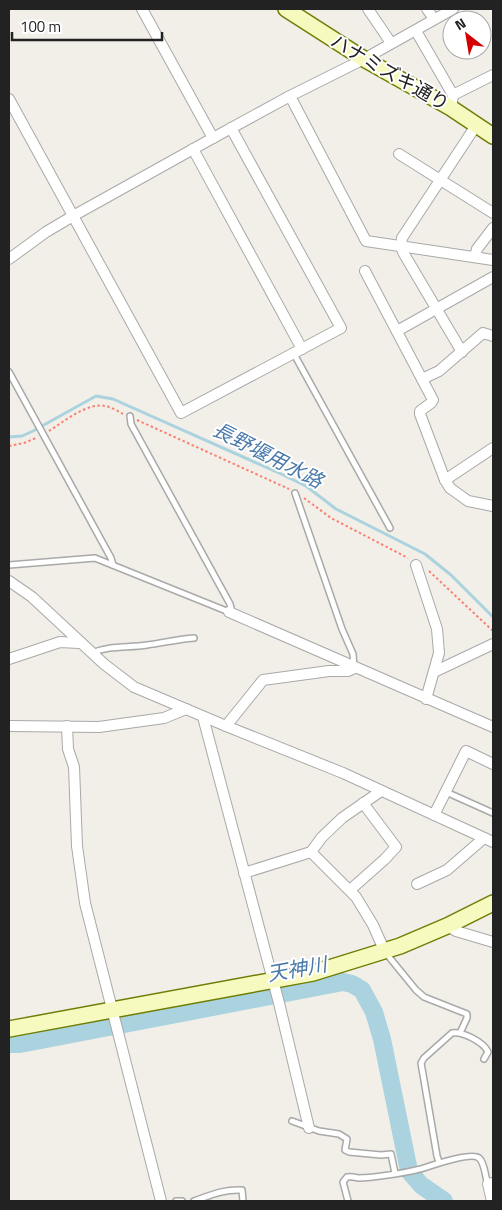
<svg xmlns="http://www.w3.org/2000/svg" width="502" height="1210" viewBox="0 0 502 1210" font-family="'Titillium Web','Noto Sans JP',sans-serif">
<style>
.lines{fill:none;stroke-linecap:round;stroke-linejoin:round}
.stream{stroke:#aad3df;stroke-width:3}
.river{stroke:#aad3df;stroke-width:18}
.lane-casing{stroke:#a9a9a9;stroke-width:8}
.street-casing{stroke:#a9a9a9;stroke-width:12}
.secondary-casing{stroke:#707d05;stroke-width:18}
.path{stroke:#fa8072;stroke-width:2;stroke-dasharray:2.5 2.5;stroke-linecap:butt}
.lane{stroke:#fff;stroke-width:5}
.street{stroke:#fff;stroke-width:10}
.secondary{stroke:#f7fabf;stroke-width:15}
.labels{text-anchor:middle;stroke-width:4;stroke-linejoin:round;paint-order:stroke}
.street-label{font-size:19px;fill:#222;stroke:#fff}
.water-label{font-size:20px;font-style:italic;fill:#4a7aab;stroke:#fff}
</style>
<rect width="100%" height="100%" fill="#f2efe9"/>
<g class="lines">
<polyline class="stream" points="9,437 22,436 33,431 96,396 113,399 279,473 306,486 336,509 425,554 451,575 493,617"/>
<polyline class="river" points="9,1044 20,1044 343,982 352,984 362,990 374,1012 382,1039 409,1171 421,1185 444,1201"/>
<defs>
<g id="lane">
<polyline points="294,354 390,528"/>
<polyline points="9,372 111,558 113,565"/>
<polyline points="130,416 131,424 230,604 232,612"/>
<polyline points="295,493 342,629 353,654 354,667"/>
<polyline points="9,565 95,558 229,612"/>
<path d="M 92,653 C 110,645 128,648 147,645 C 163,643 178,639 194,638"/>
<polyline points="446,792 493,813"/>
<polyline points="385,952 416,990 424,997 467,1014 467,1018 460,1033"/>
<polyline points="292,1121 319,1131 339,1134 347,1139 345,1150 349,1152 381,1155 391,1154 395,1173"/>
<path d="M 439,1162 L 437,1156 L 421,1063 L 424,1058 L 452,1033 C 462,1031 484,1042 488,1052 L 484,1059"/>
<polyline points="176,1201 182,1201"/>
<path d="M 194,1201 C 211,1195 224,1189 242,1190 L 243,1201"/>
<path d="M 348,1201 L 343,1182 L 347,1177 C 351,1176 354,1177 358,1178 C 373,1178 413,1172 427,1167 C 436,1164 472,1152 479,1158 C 485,1163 485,1177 488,1184"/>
</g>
<g id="street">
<polyline points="142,9 213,138"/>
<polyline points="368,9 391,43"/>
<polyline points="427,9 434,19"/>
<polyline points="416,31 453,95 451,108"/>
<polyline points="453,95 493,75"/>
<polyline points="290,96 366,241 493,260"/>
<polyline points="9,99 181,413 341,328 231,128"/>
<polyline points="193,149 302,349"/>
<polyline points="399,154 493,213"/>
<polyline points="475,257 477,249 493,228"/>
<polyline points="9,259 46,232 73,216 213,138 290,96 364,59 453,9"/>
<polyline points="365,271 433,400 431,403 420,411 420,414 445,480 450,488 468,501 493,506"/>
<polyline points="397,331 493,277"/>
<polyline points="462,352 404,254 401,247 402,238 477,124"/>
<polyline points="422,379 439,371 483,333 493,336"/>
<polyline points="445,480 493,448"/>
<polyline points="416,565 437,629 439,653 426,699"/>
<polyline points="9,581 32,597 104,664 134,687 226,726 343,773 493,842"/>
<polyline points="229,612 493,727"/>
<polyline points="9,659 60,642 79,643"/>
<polyline points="434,672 493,644"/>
<polyline points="203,717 279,1003 309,1128"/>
<polyline points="9,726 99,727 164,718 186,709"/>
<polyline points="67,726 68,749 74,767 77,846 85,903 161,1201"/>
<polyline points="226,726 263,680 329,671 348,671 355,668"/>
<polyline points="434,815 466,751 493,764"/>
<polyline points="311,852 356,897 373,925 385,952"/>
<polyline points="244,873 311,852 322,837 342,818 381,791"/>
<polyline points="417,884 447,870 484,838"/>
<polyline points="350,890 385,859 396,847 363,803"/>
<polyline points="447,926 456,931 493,942"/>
<polyline points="492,1201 488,1184 493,1183"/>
</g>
<g id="secondary">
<polyline points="286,9 364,59 451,108 493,136"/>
<polyline points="9,1029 313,973 400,946 447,926 493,903"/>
</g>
</defs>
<use href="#lane" class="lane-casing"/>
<use href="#street" class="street-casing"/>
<use href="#secondary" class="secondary-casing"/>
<g class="path">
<polyline points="137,420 289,489"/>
<path d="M 49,431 C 63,422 88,402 105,406 C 111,407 118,411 123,414"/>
<polyline points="9,446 24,443 36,438"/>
<polyline points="304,498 331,518 408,558"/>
<polyline points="429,571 493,631"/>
</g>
<use href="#lane" class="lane"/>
<use href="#street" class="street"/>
<use href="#secondary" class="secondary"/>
</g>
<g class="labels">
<g class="street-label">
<text transform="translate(390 72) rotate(30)" y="7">ハナミズキ通り</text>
</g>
<g class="water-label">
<text transform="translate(268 455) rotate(27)" y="7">長野堰用水路</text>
<text transform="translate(297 969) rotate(-10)" y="7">天神川</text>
</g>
</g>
<rect width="502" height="1210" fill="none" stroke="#222222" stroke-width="20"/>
<g transform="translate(467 35) rotate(329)"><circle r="24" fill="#ffffff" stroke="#a7a7a7"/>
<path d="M0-4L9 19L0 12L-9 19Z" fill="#d40000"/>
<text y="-8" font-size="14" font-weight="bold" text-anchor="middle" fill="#222222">N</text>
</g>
<path d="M12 32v8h150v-8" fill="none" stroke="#222222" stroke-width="2.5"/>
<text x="20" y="32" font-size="15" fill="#222222" stroke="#ffffff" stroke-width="4" paint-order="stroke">100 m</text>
</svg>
